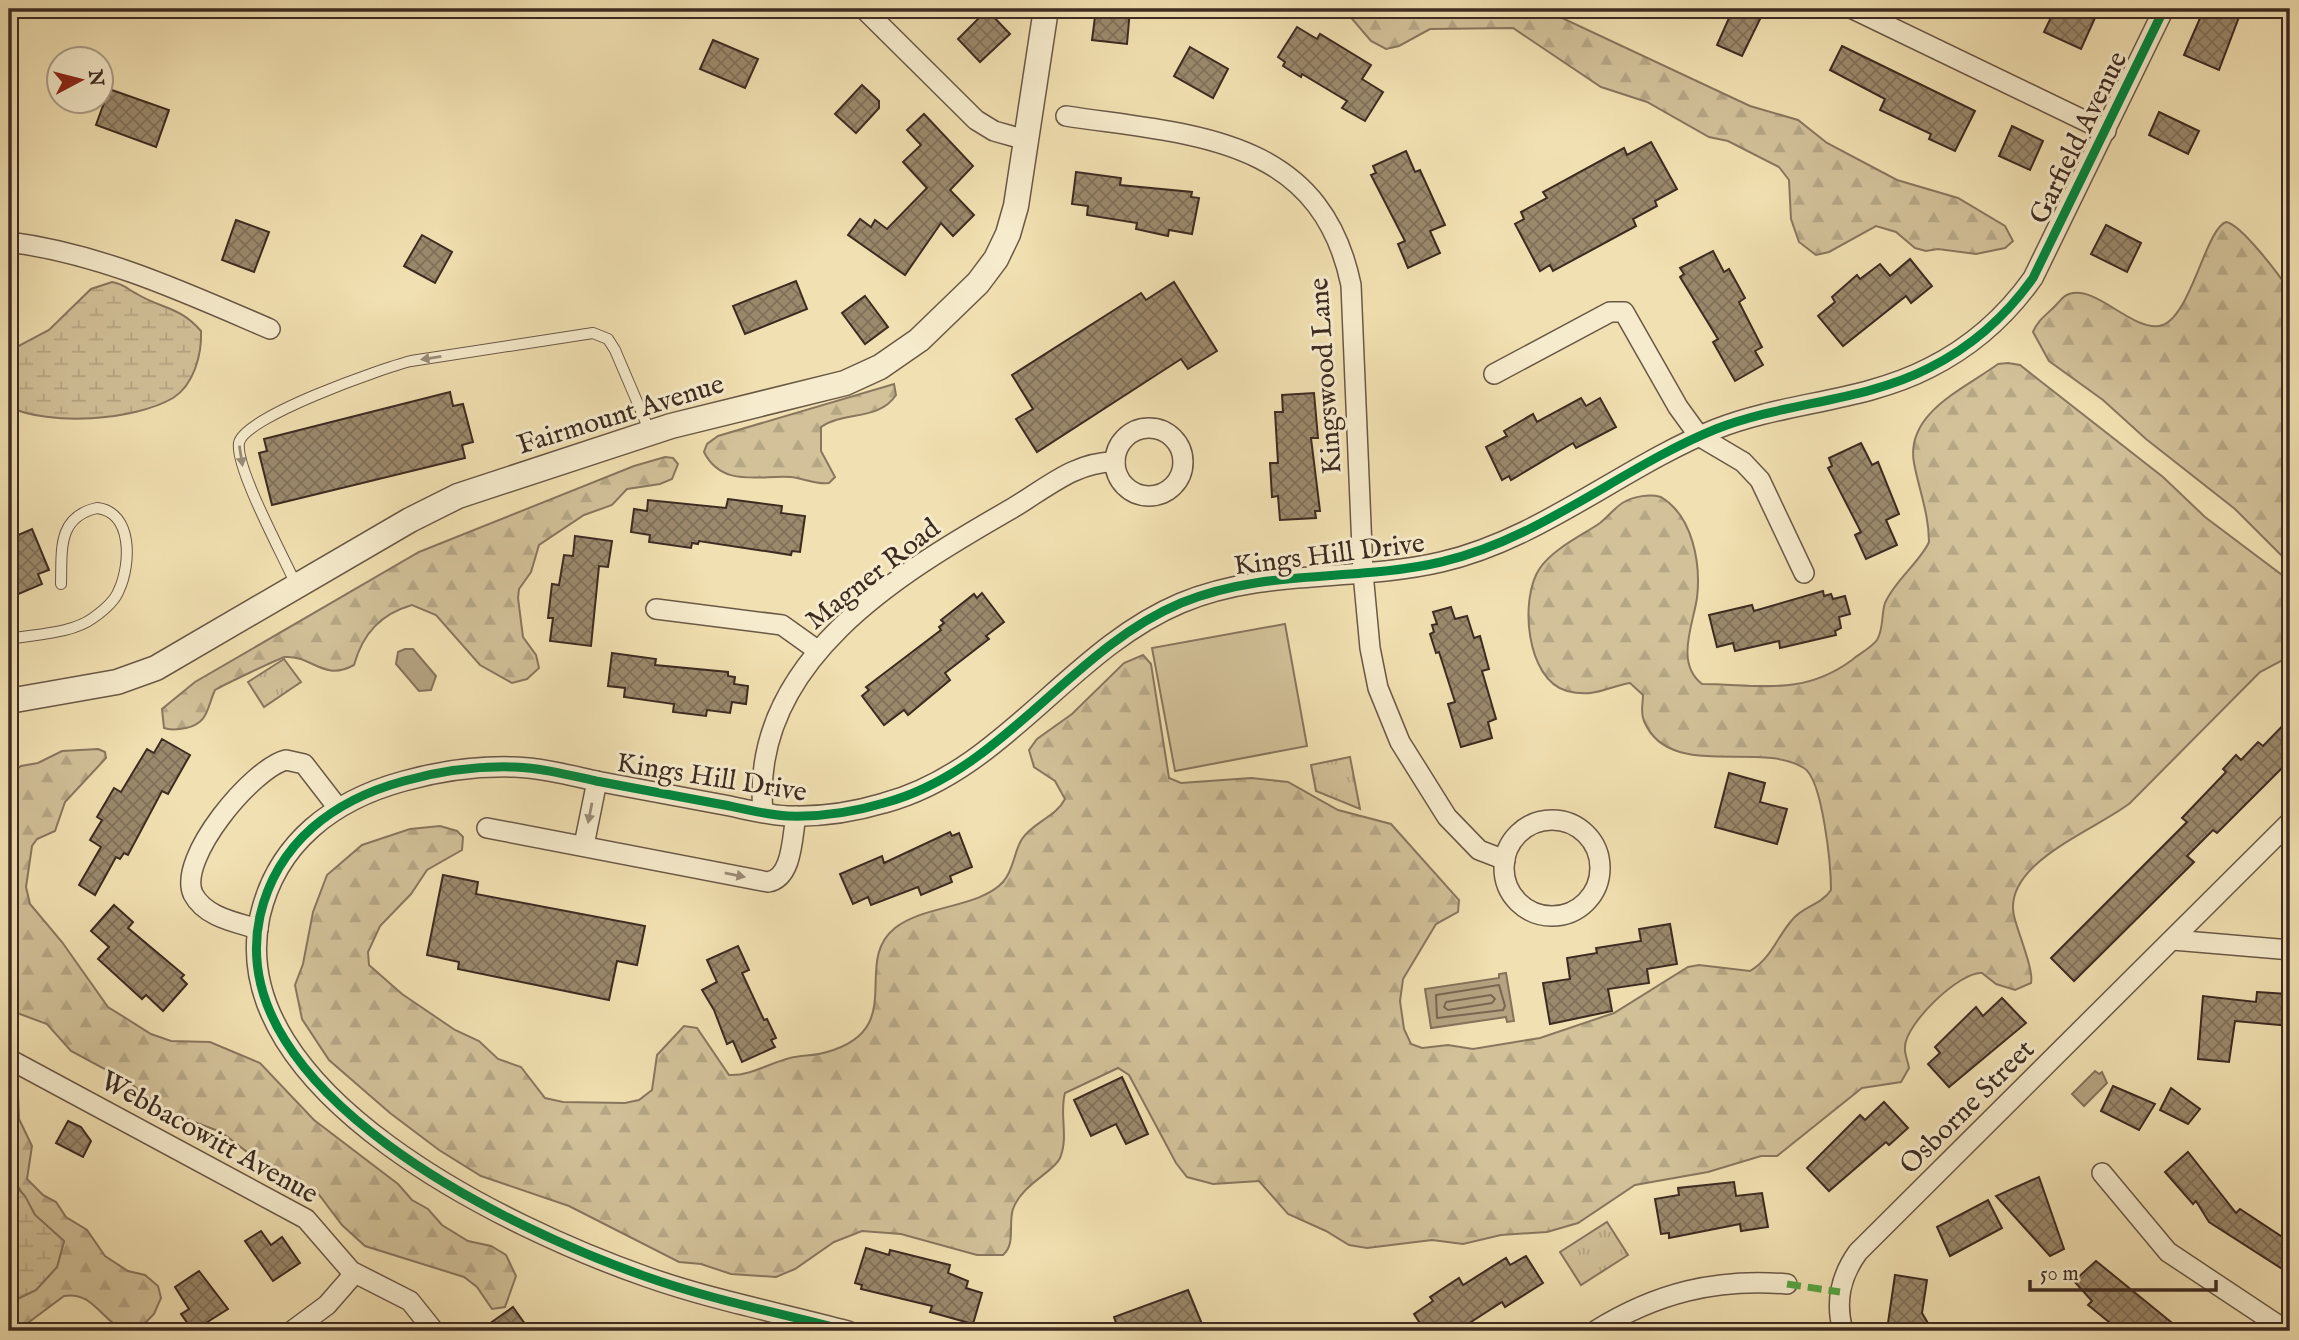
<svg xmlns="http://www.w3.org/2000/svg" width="2299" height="1340" viewBox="0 0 2299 1340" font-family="'IM FELL English',serif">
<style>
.grass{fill:#d2c199;stroke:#88765e;stroke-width:2}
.forest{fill:url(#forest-firs);stroke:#88765e;stroke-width:2}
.wetland{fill:url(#wetland-marsh);stroke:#88765e;stroke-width:2}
.park{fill:url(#park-tufts);stroke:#88765e;stroke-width:2}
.water{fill:#b4a280;stroke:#84725a;stroke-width:2}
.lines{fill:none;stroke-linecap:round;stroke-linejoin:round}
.shore{stroke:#786651;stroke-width:2}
.building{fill:url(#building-cross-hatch);stroke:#3d2b22;stroke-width:2}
.service-casing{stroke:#6a5846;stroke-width:12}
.minor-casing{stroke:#6a5846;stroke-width:22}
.tertiary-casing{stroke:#6a5846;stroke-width:27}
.service{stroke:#f6ebcc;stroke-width:10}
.minor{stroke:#f6ebcc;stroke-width:19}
.tertiary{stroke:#f6ebcc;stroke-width:24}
.quiet{stroke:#54a441;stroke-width:7;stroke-dasharray:14 7;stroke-linecap:butt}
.cycleway-casing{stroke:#f6ebcc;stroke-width:13}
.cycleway{stroke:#00873e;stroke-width:9}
.oneway{fill:#9a8b77}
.labels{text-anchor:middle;stroke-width:6;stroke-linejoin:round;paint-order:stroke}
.street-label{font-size:28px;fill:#3d2b22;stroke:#f6ebcc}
</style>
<defs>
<pattern id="forest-firs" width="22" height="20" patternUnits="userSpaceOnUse" patternTransform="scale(1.75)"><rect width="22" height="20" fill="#d2c199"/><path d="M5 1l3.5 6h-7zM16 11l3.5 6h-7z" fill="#b5a684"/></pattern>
<pattern id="wetland-marsh" width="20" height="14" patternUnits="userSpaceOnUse" patternTransform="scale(1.75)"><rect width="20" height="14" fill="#d2c199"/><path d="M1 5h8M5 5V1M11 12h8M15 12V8" fill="none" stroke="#b5a684"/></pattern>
<pattern id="park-tufts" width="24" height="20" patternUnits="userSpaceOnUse" patternTransform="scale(1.75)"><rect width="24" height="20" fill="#d2c199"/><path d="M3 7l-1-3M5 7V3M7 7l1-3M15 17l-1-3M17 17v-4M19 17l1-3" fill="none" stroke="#b5a684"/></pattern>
<pattern id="building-cross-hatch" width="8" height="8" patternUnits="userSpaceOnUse" patternTransform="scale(1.75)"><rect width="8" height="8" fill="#9b896c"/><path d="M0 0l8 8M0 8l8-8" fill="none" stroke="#807058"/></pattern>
</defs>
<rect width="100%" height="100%" fill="#f1e0b1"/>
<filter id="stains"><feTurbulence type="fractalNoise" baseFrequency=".00286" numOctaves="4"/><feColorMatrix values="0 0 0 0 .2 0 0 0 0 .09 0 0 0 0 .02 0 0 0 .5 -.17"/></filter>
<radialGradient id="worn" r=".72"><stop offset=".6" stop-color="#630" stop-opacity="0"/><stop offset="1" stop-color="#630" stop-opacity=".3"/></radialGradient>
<polygon class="grass" points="1285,624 1307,746 1175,771 1152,648"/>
<g class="forest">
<polygon points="1339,9 1543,9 1750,106 1798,120 1827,143 1897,180 1958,198 2005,226 2013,241 2005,248 1976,254 1938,249 1926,251 1915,248 1896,232 1876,226 1829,252 1816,255 1799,242 1791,219 1789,180 1779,167 1728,141 1709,137 1647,102 1601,87 1513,28 1430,29 1399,46 1386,49 1371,41 1348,14"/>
<path d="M 2226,222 C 2241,224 2283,279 2290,293 L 2290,564 L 2235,509 L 2146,439 L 2103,400 L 2049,361 L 2033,332 C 2039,318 2047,315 2057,304 C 2061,300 2063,296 2069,294 C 2096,285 2131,330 2159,326 C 2190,322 2205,229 2226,222 Z"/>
<path d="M 2008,363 L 2020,365 L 2163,477 L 2205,517 L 2290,581 L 2290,651 L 2281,661 L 2260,672 L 2130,803 C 2096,830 2002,863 2014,916 C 2018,933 2034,970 2031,983 L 2015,990 L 1996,984 L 1982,973 C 1960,971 1905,1024 1905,1047 C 1904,1053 1908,1061 1909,1068 L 1901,1082 L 1862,1088 L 1777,1156 L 1761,1156 L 1708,1172 L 1635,1185 L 1578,1223 L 1547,1232 L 1501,1235 L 1463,1244 L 1432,1240 L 1367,1248 L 1349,1245 L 1326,1231 L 1288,1214 L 1259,1181 L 1213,1184 L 1187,1177 L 1176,1163 L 1129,1075 L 1118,1068 L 1065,1093 C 1059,1114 1069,1137 1060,1158 C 1054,1172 1022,1184 1013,1209 C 1008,1223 1016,1244 1003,1255 L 977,1255 L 901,1234 L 862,1231 L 834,1242 L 795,1269 L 776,1277 L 731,1274 L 701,1264 L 679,1262 L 569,1206 L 481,1176 L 439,1150 L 390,1113 L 329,1060 L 302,1019 L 295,985 L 303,964 L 313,912 L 327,875 L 362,845 L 410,829 L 440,826 L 457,831 L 463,837 L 462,850 L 427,870 L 411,894 L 380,926 L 368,952 L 369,965 L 402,994 L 455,1030 L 479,1041 L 498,1059 L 521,1067 L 545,1098 L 563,1102 L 625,1103 L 639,1100 L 652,1090 L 657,1055 L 684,1026 L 697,1028 L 729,1075 C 751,1076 769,1063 790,1058 C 802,1055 815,1056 827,1052 C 909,1029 851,963 895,928 C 924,905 979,908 1003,882 C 1014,870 1014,851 1022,839 C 1033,822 1056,817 1065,799 L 1055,781 L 1034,767 L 1029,750 L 1037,739 L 1072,714 L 1124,663 L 1143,655 L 1151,664 L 1169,778 L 1181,783 L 1251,778 L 1288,782 L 1338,810 L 1391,824 L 1459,900 L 1458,912 L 1436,924 L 1403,979 L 1400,1001 L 1404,1029 L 1411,1044 L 1422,1048 L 1448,1045 L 1473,1049 L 1540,1038 L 1614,1013 L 1688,967 L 1699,965 L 1750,971 C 1771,959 1777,937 1792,920 C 1802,907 1821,905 1831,890 C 1831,867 1823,780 1804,768 C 1759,740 1669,781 1644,721 C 1640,712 1643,704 1643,695 L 1630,683 C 1606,687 1595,698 1567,691 C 1526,680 1519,598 1540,568 C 1553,549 1581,536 1600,523 C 1608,517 1615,507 1624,502 C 1634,496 1650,494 1661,497 C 1693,516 1701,564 1697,598 C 1693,625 1675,663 1702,684 C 1758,684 1802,697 1852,660 C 1859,654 1871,648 1877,640 C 1884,628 1881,615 1885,603 C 1895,580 1920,562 1929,542 C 1929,514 1919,490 1914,463 C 1905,413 1964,389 1998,364 Z"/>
<path d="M 894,384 L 896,395 C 879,421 844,411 821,427 L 821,451 L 835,477 L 829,483 C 815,485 804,478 790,477 C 760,475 722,488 704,452 L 707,444 L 718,436 Z"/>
<path d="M 665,457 L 673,458 L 678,464 L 672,479 L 660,484 L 627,489 L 612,505 L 584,515 L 539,545 L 531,572 L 519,589 L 518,598 L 523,637 L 536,655 L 539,668 L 527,679 L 512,683 L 480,665 L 436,615 L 412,605 C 381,614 363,633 354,665 C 323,682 312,655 285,657 C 280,658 223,685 215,690 C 207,707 209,723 186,728 C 178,729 172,731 164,728 L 162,709 L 195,682 L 419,552 L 634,466 Z"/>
<polygon points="98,749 105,752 106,758 65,802 55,831 37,839 32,846 26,887 30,904 62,942 108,1007 151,1034 171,1041 210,1042 260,1063 314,1120 398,1184 412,1200 428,1209 442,1225 468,1241 491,1246 506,1255 516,1276 505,1307 492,1309 477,1287 464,1277 365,1246 342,1225 317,1192 277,1175 221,1132 165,1111 129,1082 71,1051 47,1024 9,1010 9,775 21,766 38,763 62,751"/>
<path d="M 9,1087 L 18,1095 L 19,1119 L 32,1146 L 27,1179 L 43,1195 L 56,1202 L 66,1217 L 87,1230 L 105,1256 L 128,1271 L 145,1275 L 158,1286 L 161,1298 L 154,1314 L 145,1323 L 123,1330 C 101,1319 92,1291 64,1296 L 17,1331 L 9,1331 L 9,1303 L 36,1290 L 57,1267 L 64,1241 L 35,1215 L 19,1188 L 9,1179 Z"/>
</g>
<g class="wetland">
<path d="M 112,282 C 124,284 127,289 137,294 C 162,309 179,306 201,331 C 202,354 194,385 173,398 C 133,421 50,426 9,407 L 9,351 L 49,330 L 91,289 Z"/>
<polygon points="9,1179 25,1196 35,1215 64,1241 57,1267 36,1290 9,1303"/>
</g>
<g class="park">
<polygon points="284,659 301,682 264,707 248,682"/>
<polygon points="1350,757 1360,809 1316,791 1311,765"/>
<polygon points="1607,1222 1628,1255 1581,1285 1560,1252"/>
</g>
<g class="water">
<polygon points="405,649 413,649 436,676 431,690 419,691 396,664 398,652"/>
<polygon points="1506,973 1514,1021 1507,1022 1506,1017 1431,1028 1425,989 1499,978 1499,974"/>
<polygon points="2095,1071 2099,1074 2102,1072 2107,1083 2084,1106 2072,1094"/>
</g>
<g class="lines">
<g class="shore">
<polygon points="1499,985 1505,1006 1503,1010 1437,1018 1436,995"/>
<polygon points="1491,995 1495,999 1492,1003 1448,1010 1444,1007 1446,1002"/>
</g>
</g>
<g class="building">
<polygon points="1096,9 1130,9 1127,44 1092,40"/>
<polygon points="1733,9 1749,9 1762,15 1742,56 1717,45"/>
<polygon points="2055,9 2099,9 2081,49 2044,32"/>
<polygon points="2204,9 2242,9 2219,70 2184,55"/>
<polygon points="987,10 1010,34 980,62 958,39"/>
<polygon points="1297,27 1317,39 1320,34 1371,65 1362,79 1383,92 1365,121 1342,108 1347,101 1302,74 1301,77 1283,66 1285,62 1278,57"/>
<polygon points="713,40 758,59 745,88 700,69"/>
<polygon points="1842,46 1975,111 1955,151 1929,139 1931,134 1880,110 1885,99 1830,70"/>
<polygon points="1190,47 1228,69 1213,98 1174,76"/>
<polygon points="862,85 879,101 879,108 856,133 835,114"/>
<polygon points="109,89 169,110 156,147 96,125"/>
<polygon points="2159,112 2199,131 2188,154 2149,135"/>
<polygon points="924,114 973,166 950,190 974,215 953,236 941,223 905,275 848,235 860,219 871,227 875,220 887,229 927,188 903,162 921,145 907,130"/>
<polygon points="2012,126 2043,141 2030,170 1999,156"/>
<polygon points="1651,142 1677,189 1655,201 1657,206 1633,219 1636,226 1553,271 1550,265 1540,271 1515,224 1524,219 1521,212 1547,198 1543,192 1624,148 1627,155"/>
<polygon points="1406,151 1415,172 1420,170 1445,225 1430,231 1440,253 1408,268 1398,244 1405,241 1371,175 1376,173 1373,166"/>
<polygon points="1076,172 1121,178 1120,185 1192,192 1191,197 1199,198 1192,234 1169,230 1168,236 1136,229 1137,223 1087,215 1088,206 1072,204"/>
<polygon points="236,220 269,232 254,272 222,260"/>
<polygon points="2106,225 2141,243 2127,272 2091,254"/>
<polygon points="422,235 452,252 435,283 404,266"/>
<polygon points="1713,251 1724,272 1729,269 1745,298 1739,302 1762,347 1755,351 1763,365 1735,381 1713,342 1718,339 1680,277 1684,274 1680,268"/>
<polygon points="1910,259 1932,286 1911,303 1906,296 1843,346 1818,316 1835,302 1832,297 1857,275 1860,279 1880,264 1890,276"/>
<polygon points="796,281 807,309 745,334 733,306"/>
<polygon points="1174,282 1217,351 1188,369 1181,359 1037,452 1016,419 1033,409 1012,375 1141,293 1146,300"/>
<polygon points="865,296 888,327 865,344 842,313"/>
<polygon points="450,392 453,406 463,404 473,442 462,445 465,458 272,505 259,453 267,451 264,439"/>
<polygon points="1314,393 1318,438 1311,438 1320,511 1315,511 1316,518 1280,520 1278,496 1272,497 1270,463 1278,463 1275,412 1283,412 1282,395"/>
<polygon points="1581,398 1586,406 1600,398 1616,427 1576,448 1573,443 1511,480 1509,476 1502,480 1486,447 1507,436 1504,431 1533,414 1537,422"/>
<polygon points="1861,443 1872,465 1878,462 1899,514 1886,520 1897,545 1866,559 1855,535 1861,532 1828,468 1832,466 1829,458"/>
<polygon points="728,499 782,506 781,513 805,516 800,552 792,551 791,555 699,541 698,544 692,543 691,548 649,542 650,535 631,532 634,509 647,511 648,500 726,508"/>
<polygon points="32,529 49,570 38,574 42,584 9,598 9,539"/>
<polygon points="575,536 612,541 608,567 599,566 591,646 550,641 553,618 548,618 552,584 559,585 564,555 573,556"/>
<polygon points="1823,591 1824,596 1831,594 1833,599 1845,596 1850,614 1839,617 1841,628 1835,631 1836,635 1780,648 1779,641 1735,651 1733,643 1717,647 1709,615 1752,605 1754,611"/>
<polygon points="982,593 1004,622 986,636 989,639 945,673 950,680 908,715 904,710 884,725 862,696 869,690 866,687 941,630 939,627 944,623 941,620 974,594 977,598"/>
<polygon points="1451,607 1455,619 1467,616 1474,638 1480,636 1489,669 1482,671 1496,719 1488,722 1492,738 1461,747 1448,704 1455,702 1439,652 1436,653 1430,634 1434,632 1432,625 1437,624 1433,612"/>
<polygon points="612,653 656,659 655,665 728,672 728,676 735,677 734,684 748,686 746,704 732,702 730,713 707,710 706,716 673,712 674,704 624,697 625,688 608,686"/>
<polygon points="2290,718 2290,760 2217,833 2213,830 2187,856 2194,862 2074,981 2051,958 2187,822 2182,818 2226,772 2223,769 2236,755 2241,760 2258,742 2263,746"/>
<polygon points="162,739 190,755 168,794 162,791 128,855 124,853 120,859 116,857 95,895 79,885 101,847 90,840 102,820 97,817 114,788 121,792 147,749 154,753"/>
<polygon points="1729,773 1765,783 1760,802 1787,809 1777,844 1715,827"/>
<polygon points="950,832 952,836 959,833 972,867 950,876 952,882 921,895 918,887 871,905 868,897 853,904 840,874 882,856 884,863"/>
<polygon points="443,875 478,882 476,894 645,926 637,965 617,961 609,1000 458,969 459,962 427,955"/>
<polygon points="114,905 133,922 128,928 184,975 181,978 187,984 163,1011 146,995 142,999 98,959 109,947 91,931"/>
<polygon points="1670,924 1677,964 1647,969 1649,983 1608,989 1612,1011 1550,1024 1543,983 1570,979 1567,958 1597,953 1596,948 1641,941 1639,929"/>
<polygon points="738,946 749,970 742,973 764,1020 767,1019 776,1038 771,1040 775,1047 742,1062 733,1041 727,1044 714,1010 702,990 717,982 707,960"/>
<polygon points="2257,992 2290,994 2290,1026 2235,1021 2229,1062 2198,1059 2203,996 2256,1002"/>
<polygon points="2002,998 2026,1023 1949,1087 1928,1064 1940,1053 1935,1047 1976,1007 1983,1016"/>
<polygon points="1122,1077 1148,1134 1126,1144 1116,1124 1091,1136 1074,1100"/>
<polygon points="2113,1086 2155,1104 2139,1130 2101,1111"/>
<polygon points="2171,1088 2200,1109 2188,1124 2160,1110"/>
<polygon points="1884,1102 1908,1128 1889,1145 1886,1142 1829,1191 1807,1168 1860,1115 1865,1120"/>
<polygon points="68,1121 81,1127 91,1141 83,1157 56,1143"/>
<polygon points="2188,1152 2236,1213 2240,1209 2290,1242 2290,1274 2209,1222 2196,1201 2193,1204 2165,1172"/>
<polygon points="2039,1177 2064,1249 2050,1256 1996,1196"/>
<polygon points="1734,1182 1736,1196 1762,1193 1768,1227 1741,1231 1740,1224 1669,1238 1669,1233 1661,1234 1655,1199 1679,1195 1678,1188"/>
<polygon points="1988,1200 2002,1228 1950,1256 1937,1227"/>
<polygon points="261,1231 271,1245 282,1237 300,1263 273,1281 245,1241"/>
<polygon points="866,1248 889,1255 890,1250 950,1265 948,1273 968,1281 966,1288 982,1293 973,1324 930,1312 932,1306 861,1289 862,1285 855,1283"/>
<polygon points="1526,1256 1543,1283 1505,1307 1502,1302 1457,1331 1425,1331 1414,1314 1433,1301 1430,1297 1459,1278 1463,1285 1506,1258 1510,1265"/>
<polygon points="2096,1261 2182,1331 2120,1331 2088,1305 2092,1301 2074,1281"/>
<polygon points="199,1271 228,1309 193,1331 181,1314 189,1309 175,1287"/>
<polygon points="1895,1275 1927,1280 1922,1313 1932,1330 1888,1323"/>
<polygon points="1188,1290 1202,1324 1185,1331 1119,1331 1114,1317"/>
<polygon points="513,1307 530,1331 479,1331"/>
</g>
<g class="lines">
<defs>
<g id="service">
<path d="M 297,587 C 285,559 235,468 239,443 C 243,417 383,368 411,361 L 593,333 L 608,339 L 615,350 L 650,432"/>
<path d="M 9,639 C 35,634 71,634 93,618 C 103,611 115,601 119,590 C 131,564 133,512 97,508 C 57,517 62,550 61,584"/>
</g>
<g id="minor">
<polyline points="864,9 976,120 994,131 1026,140"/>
<polyline points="1853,9 2106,131"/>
<path d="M 1066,116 C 1190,135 1320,135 1351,285 L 1363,573 L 1370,648 L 1378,688 L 1400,742 L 1447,817 L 1479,850 L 1505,860"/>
<path d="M 9,242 C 102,254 184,292 270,329"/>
<polyline points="1494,374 1610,312 1624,312 1678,407 1699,436 1743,462 1760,480 1804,573"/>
<circle cx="1149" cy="462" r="34"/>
<polyline points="656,609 782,625 817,650"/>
<path d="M 763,812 C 749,662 898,574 1011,509 C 1044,490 1075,461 1115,462"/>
<circle cx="1552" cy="868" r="48"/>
<path d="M 487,828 L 768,882 C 793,878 792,836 796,816"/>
<polyline points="584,845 597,781"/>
<path d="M 258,929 C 235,922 205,917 193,894 C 177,858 253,768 286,760 L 304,764 L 338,808"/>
<polyline points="2173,940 2290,950"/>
<polyline points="9,1059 306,1219 351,1271 410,1301 434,1331"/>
<polyline points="2102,1173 2168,1252 2287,1331"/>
<polyline points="292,1331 327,1305 354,1274"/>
<path d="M 848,1331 C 781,1313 712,1300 647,1277 C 512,1230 221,1093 260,916 C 277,842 334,800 404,781 C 440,771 477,766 514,767 C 542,768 569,775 596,781 C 637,789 678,796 719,804 C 742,808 765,815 788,816 C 819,817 854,812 884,803 C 1004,771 1069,650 1181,603 C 1265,568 1355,582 1441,562 C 1541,539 1622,467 1716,429 C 1784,402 1863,402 1929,368 C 1971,347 2006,316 2033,278 L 2164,9"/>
<path d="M 1595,1331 C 1656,1293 1716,1278 1787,1284"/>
<path d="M 1843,1331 C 1835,1302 1840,1277 1858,1252 L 2290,822"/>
</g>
<polyline id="tertiary" points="9,701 117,682 156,668 410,520 458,496 671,426 845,383 880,367 919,340 978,283 996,259 1008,234 1016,206 1046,9"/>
</defs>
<use href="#service" class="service-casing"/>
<use href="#minor" class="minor-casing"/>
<use href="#tertiary" class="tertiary-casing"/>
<use href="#service" class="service"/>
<use href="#minor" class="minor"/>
<use href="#tertiary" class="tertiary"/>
<polyline class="quiet" points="1787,1284 1840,1292"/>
<defs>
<path id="cycleway" d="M 848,1331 C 781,1313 712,1300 647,1277 C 512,1230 221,1093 260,916 C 277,842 334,800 404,781 C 440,771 477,766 514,767 C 542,768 569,775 596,781 C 637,789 678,796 719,804 C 742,808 765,815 788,816 C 819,817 854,812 884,803 C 1004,771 1069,650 1181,603 C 1265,568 1355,582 1441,562 C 1541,539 1622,467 1716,429 C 1784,402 1863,402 1929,368 C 1971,347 2006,316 2033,278 L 2164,9"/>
</defs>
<use href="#cycleway" class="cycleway-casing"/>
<use href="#cycleway" class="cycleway"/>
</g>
<defs><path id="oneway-solid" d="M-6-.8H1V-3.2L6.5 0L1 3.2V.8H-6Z" transform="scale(1.75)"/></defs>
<g class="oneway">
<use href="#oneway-solid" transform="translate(431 358) rotate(171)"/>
<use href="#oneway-solid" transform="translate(241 456) rotate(81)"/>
<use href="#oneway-solid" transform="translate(590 813) rotate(101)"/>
<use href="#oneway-solid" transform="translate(735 875) rotate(11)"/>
</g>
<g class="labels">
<g class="street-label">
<text transform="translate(2077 137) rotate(-64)" y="10">Garfield Avenue</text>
<text transform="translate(1324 376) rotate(-94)" y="10">Kingswood Lane</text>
<text transform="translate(620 413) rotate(-17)" y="10">Fairmount Avenue</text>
<text transform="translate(1329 553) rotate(-7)" y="10">Kings Hill Drive</text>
<text transform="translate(872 573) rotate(-38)" y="10">Magner Road</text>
<text transform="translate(712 776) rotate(9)" y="10">Kings Hill Drive</text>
<text transform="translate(1966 1106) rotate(-45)" y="10">Osborne Street</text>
<text transform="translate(210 1136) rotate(29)" y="10">Webbacowitt Avenue</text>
</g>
</g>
<rect width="2299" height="1340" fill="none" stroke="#f1e0b1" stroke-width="35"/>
<rect x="10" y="10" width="2278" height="1319" fill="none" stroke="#3d2b22" stroke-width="3.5"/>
<rect x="18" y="18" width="2264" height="1305" fill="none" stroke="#3d2b22" stroke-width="2"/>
<g transform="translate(80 80) rotate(83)"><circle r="33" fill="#f6ebcc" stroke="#ac9e88" stroke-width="2"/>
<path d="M0-5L12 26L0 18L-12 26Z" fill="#8f2418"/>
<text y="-10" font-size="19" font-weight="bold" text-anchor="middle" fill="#3d2b22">N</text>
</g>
<path d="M2030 1280v10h186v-10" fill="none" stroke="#3d2b22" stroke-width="3.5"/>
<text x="2040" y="1280" font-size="21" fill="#3d2b22" stroke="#f6ebcc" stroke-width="5" paint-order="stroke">50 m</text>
<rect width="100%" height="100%" filter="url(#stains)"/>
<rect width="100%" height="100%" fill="url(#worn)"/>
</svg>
